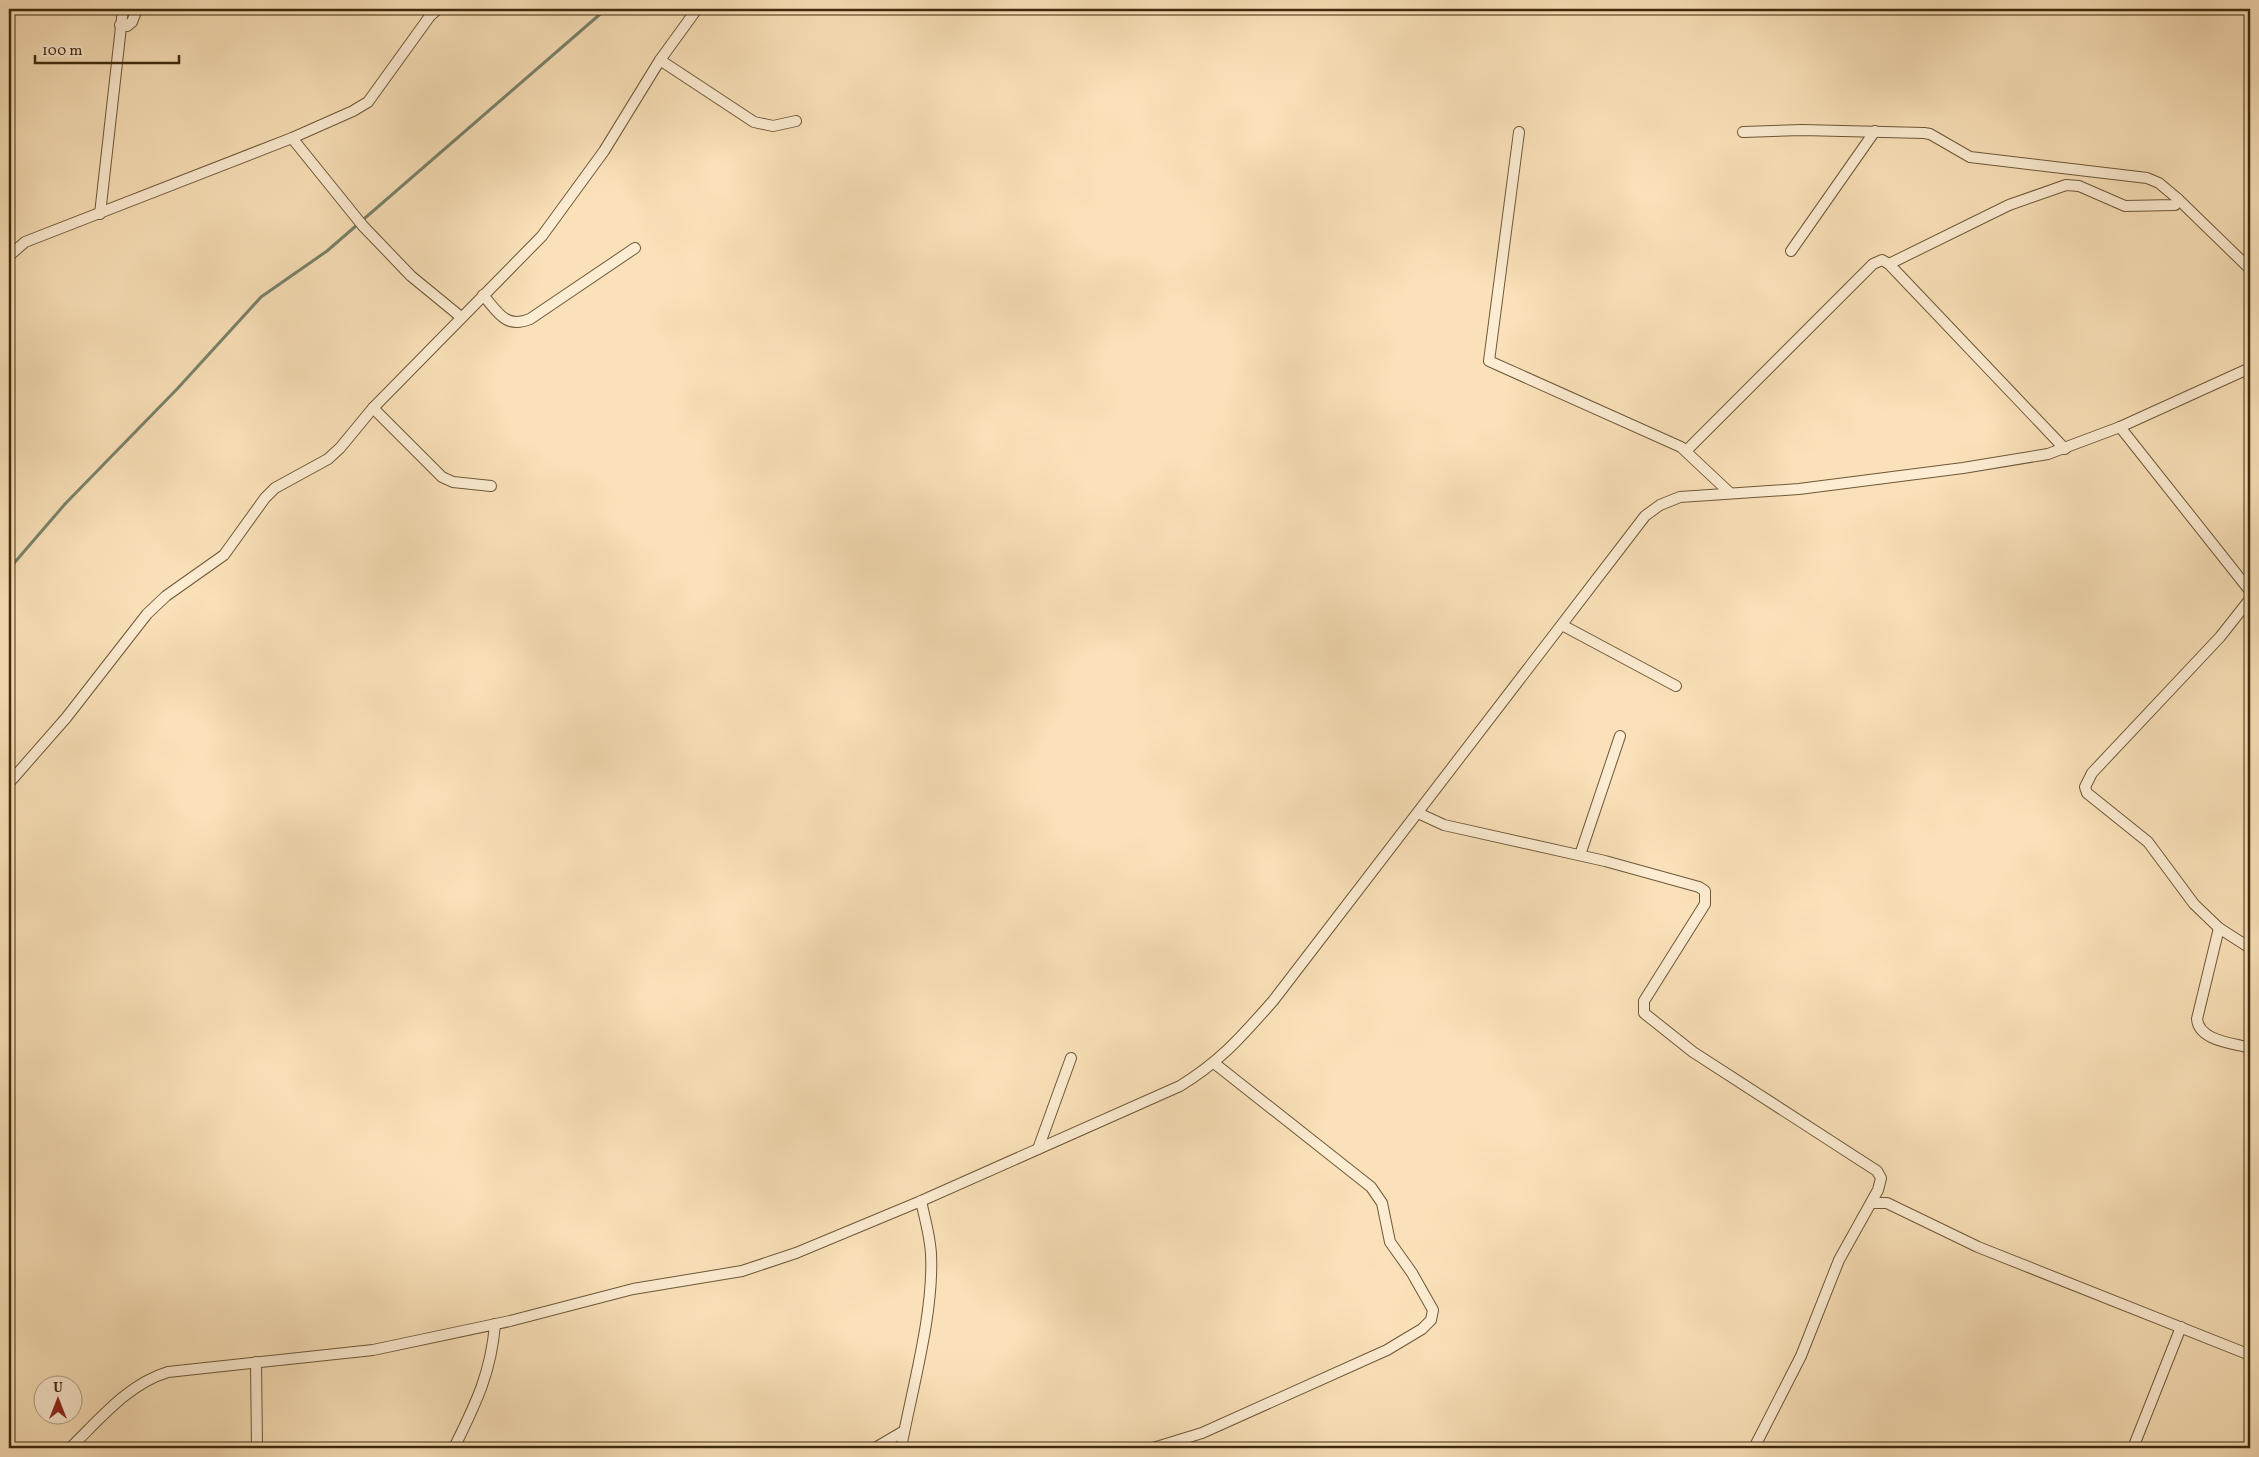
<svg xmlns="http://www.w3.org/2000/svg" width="2259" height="1457" viewBox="0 0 2259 1457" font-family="Vollkorn,serif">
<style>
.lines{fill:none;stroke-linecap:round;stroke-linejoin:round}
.stream{stroke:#79836b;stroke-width:3}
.minor-casing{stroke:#6e5837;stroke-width:12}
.minor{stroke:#fcecd2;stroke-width:10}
</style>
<rect width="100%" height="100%" fill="#fae1b9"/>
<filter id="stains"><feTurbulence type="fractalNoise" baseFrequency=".004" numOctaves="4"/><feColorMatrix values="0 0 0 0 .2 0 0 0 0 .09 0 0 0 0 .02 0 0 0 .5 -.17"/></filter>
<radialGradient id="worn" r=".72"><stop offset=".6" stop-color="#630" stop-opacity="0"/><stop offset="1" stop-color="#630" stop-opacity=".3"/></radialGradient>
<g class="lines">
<polyline class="stream" points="9,569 65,504 178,388 261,297 327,251 606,9"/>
<defs>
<g id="minor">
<polyline points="120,25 127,26 132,22 137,9"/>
<polyline points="660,60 754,122 773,126 796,121"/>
<polyline points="1519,132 1489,361 1681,447 1730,493"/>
<polyline points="1743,132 1802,130 1924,133 1930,134 1970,157 2147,178 2159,183 2178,199 2250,269"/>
<polyline points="292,138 363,226 411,276 461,317"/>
<polyline points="100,214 123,9"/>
<polyline points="1791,251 1875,131"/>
<polyline points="9,256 25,242 292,138 353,111 368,102 430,16 438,9"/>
<polyline points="1889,264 2009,205 2066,185 2079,186 2125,206 2175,205 2178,199"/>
<path d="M 483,295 C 498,312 505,329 530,319 L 635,248"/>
<polyline points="373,408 442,477 453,482 491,486"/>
<polyline points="2120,427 2250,591"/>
<polyline points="1686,451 1873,264 1882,260 1889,264 2065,449"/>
<polyline points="2250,599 2220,637 2092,773 2085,787 2087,793 2148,842 2194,904 2219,928 2250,948"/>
<polyline points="1562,625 1676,686"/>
<polyline points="9,783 66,718 147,614 166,596 224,555 265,498 275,488 328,459 340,448 373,408 542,236 604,151 660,60 697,9"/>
<polyline points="1418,813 1444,825 1605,861 1699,887 1705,891 1705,904 1644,1001 1644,1013 1693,1052 1877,1171 1881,1178 1878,1190 1839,1260 1801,1356 1754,1448"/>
<polyline points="1580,855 1620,736"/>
<path d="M 2219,928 L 2197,1019 C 2199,1041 2233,1043 2250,1048"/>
<polyline points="1038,1149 1071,1058"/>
<polyline points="1872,1203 1887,1203 1978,1247 2250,1355"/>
<polyline points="256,1362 257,1448"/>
<path d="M 70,1448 C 100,1419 128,1384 168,1372 L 373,1350 L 510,1321 L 633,1289 L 742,1271 L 796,1253 L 921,1201 L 1180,1086 C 1221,1061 1241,1037 1273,1001 L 1645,516 L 1660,505 L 1680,497 L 1799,489 L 1963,468 L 2048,454 L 2120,427 L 2250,368"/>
<path d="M 454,1448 C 475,1405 491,1374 495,1324"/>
<polyline points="875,1448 904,1431"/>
<path d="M 901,1448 C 912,1389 934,1313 931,1254 C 930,1236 925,1219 921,1201"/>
<polyline points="1153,1448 1202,1433 1387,1350 1422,1329 1431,1320 1433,1310 1412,1273 1390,1242 1382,1203 1371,1187 1214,1063"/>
<polyline points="2133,1448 2181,1327"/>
</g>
</defs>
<use href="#minor" class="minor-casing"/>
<use href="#minor" class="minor"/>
</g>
<rect width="2259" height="1457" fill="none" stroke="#fae1b9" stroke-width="30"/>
<rect x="10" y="10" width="2239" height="1437" fill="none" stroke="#3f2b0c" stroke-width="2.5"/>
<rect x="15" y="15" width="2229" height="1427" fill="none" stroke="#3f2b0c"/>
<g transform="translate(58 1400)"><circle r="24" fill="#fcecd2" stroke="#b09f83"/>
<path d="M0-4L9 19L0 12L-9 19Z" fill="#8f2418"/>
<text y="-8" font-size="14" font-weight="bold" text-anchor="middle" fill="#3f2b0c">U</text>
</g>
<path d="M35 55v8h144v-8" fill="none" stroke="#3f2b0c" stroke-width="2.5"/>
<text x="42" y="55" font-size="15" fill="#3f2b0c" stroke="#fcecd2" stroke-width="4" paint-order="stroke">100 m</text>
<rect width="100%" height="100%" filter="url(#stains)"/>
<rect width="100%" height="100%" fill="url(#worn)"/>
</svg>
